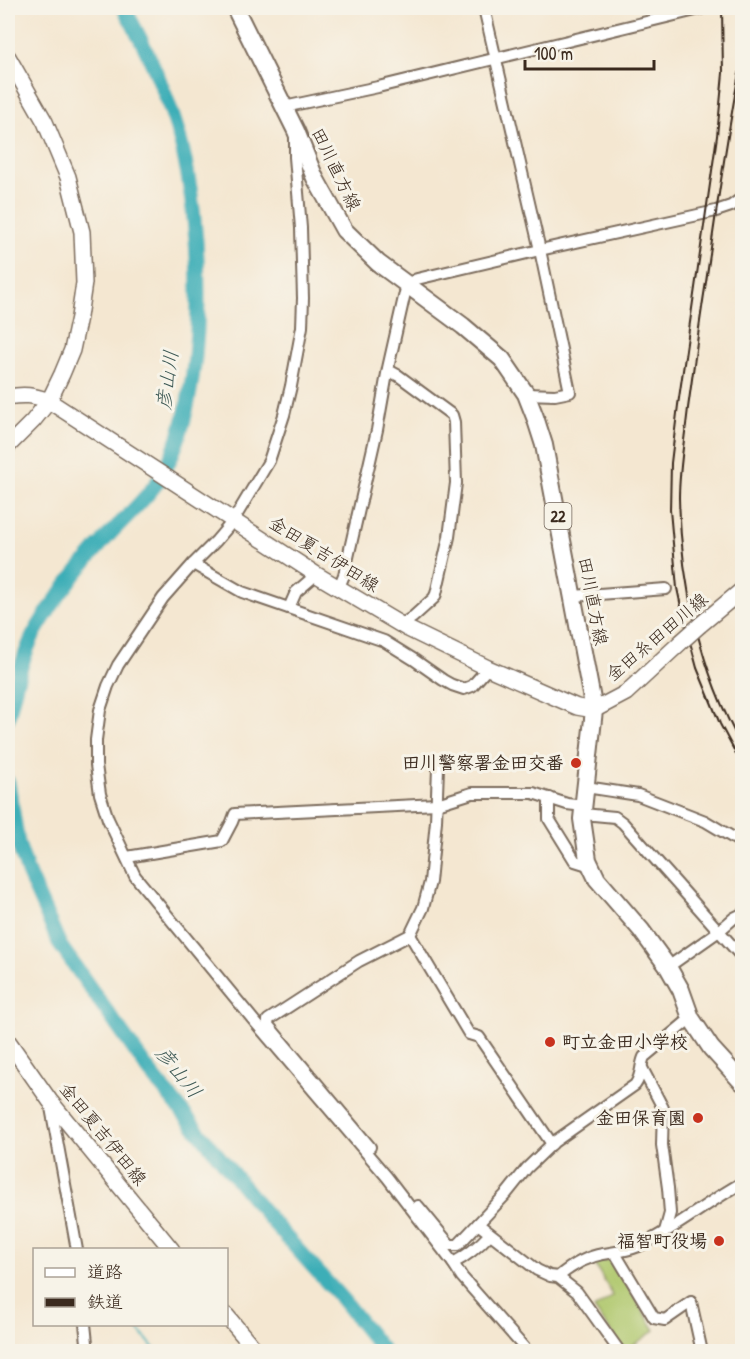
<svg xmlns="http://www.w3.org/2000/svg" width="750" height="1359" viewBox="0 0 750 1359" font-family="'Patrick Hand','Klee One',sans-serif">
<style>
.green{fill:#afc76c;stroke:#757845;stroke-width:1.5}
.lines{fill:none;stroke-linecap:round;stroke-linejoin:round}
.stream{stroke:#3daeb7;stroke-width:2}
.river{stroke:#3daeb7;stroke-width:15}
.street-casing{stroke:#7c6c5d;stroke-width:14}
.secondary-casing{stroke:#7c6c5d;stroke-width:18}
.primary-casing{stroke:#7c6c5d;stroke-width:20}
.street{stroke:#fff;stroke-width:10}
.secondary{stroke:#fff;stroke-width:15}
.primary{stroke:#fff;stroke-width:16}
.rail{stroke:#3b2a1e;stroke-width:2}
.secondary-bridge-casing{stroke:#7c6c5d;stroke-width:18;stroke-linecap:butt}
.secondary-bridge{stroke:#fff;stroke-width:15}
.poi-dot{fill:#c8321e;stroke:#f7f3e8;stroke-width:2}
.labels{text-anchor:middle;stroke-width:6;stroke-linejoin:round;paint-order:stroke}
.shield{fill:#f7f3e8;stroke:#73665b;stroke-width:1.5}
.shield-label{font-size:16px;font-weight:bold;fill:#3b2a1e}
.street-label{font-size:18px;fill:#3b2a1e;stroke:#f7f3e8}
.poi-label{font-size:18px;font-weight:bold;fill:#3b2a1e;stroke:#f7f3e8;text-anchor:end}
.water-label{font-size:20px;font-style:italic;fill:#3c5854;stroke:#f7f3e8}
</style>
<rect width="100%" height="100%" fill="#f7f3e8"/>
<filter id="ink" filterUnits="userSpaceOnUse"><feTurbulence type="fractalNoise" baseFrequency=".0167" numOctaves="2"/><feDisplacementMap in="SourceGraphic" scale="12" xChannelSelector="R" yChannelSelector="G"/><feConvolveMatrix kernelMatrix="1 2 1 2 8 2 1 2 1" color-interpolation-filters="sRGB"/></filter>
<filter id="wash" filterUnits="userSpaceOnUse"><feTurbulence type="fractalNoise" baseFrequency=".008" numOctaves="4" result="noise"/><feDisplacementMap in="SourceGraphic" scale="24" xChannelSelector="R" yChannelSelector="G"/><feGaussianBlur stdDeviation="1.35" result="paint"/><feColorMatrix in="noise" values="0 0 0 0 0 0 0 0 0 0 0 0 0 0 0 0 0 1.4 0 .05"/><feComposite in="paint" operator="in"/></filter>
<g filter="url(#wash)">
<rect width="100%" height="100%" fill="#f4e7d1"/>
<polygon class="green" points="611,1259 655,1330 625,1351 594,1309 613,1296 594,1263"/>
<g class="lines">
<polyline class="stream" points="134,1324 157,1352"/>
<g class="river">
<path d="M 8,718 C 14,692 20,665 31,640 C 35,631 41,622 47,613 C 65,585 87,560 109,535 C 126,516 147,499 160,478 C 211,397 204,221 178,132 C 165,89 146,47 124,8"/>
<polyline points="8,782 18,843 28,873 60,945 149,1071 270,1219 342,1299 384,1352"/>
</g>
</g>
</g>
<g filter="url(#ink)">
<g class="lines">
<defs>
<g id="street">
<polyline points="484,8 540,250 570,392 555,395 526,394"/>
<polyline points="284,107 378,87 704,8"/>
<polyline points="295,138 295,157 301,228 303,298 302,327 291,386 284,415 269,461 233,521 216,541 193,564 163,598 118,665 108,686 100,710 96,740 96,765 100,794 108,819 135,876 255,1022 387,1177 453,1263 462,1277 528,1352"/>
<polyline points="388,370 399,376 452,415 454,422 456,483 449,537 436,594 434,598 413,617 401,625"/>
<polyline points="193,564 242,592 384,641 413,659 443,680 452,685 464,689 472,686 488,668"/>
<polyline points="339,587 344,575 377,430 388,368 407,284 417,279 540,250 716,211 731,206 742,198"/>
<polyline points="573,596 666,589"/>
<polyline points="289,608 296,592 310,580 315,573"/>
<polyline points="586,787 638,795 705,821 742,843"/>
<polyline points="550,798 549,803 549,819 575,861 591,866"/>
<polyline points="583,814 615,817 623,823 742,957"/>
<polyline points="127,857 222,841 232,822 235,814 437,804 472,793 533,793 567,804 583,806"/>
<polyline points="410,935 469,1034 479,1037 552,1144"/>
<polyline points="668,967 719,931 734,918 742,914"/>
<polyline points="642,1068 663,1108 662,1145 668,1188 670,1213 665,1231"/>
<polyline points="50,1102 77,1250"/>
<polyline points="370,1147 268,1025 268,1020 359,961 410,935 423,908 430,882 436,821 438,768"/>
<path d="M 418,1206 L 450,1245 L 458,1245 L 507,1193 L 527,1168 L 554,1142 L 635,1085 C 642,1076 640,1066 644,1057 L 691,1018"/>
<polyline points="478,1224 537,1270 550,1276 558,1277 577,1292 620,1352"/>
<polyline points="615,1253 654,1318 665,1320 691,1302 702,1352"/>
<path d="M 453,1263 C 467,1256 479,1246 490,1234"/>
<path d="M 558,1277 C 571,1266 585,1257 603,1254 C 615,1252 627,1251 639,1246 C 676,1229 707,1202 742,1183"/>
<polyline points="85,1324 88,1352"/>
</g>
<g id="secondary">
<polyline points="8,57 45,122 68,177 82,232 84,283 79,317 72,350 62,374 49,401 33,421 8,446"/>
<path d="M 8,397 C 24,394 33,395 49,401 L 317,575 L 408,629 L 488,668 L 577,707 L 594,710 L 626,693 L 681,642"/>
<polyline points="700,625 742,590"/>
<polyline points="8,1041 50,1101 172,1250"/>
<polyline points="226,1315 257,1352"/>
</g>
<polyline id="primary" points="235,8 296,131 315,178 344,230 378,263 463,326 502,359 526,394 535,417 544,445 594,710 582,819 588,860 597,879 641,930 668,967 681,990 691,1018 711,1048 742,1082"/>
</defs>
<use href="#street" class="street-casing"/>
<use href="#secondary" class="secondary-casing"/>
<use href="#primary" class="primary-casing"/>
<use href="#street" class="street"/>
<use href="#secondary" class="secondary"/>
<use href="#primary" class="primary"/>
<g class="rail">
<polyline points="722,8 723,73 717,136 678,405 671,463 670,510 677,588 683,616 697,668 720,724 742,765"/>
<path d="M 742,58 C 727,132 717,207 706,282 C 699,324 694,366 688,408 C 685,437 679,468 679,498 C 681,583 700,671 742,746"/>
</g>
<defs>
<polyline id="secondary-bridge" points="681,642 700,625"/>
</defs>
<use href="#secondary-bridge" class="secondary-bridge-casing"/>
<use href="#secondary-bridge" class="secondary-bridge"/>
</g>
</g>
<g class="poi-dot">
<circle cx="576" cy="763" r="6"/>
<circle cx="550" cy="1042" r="6"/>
<circle cx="698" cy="1118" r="6"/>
<circle cx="719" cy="1241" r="6"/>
</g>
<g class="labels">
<rect class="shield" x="544.5" y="503" width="27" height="26" rx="4.5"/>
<g class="shield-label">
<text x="558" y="522">22</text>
</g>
<g class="street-label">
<text transform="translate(336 169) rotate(64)" y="6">田川直方線</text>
<text transform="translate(324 554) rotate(32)" y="6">金田夏吉伊田線</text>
<text transform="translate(593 601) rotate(79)" y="6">田川直方線</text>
<text transform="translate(657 637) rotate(-40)" y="6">金田糸田田川線</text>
<text transform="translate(103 1134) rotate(51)" y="6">金田夏吉伊田線</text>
</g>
<g class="poi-label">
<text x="564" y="769">田川警察署金田交番</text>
<text x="562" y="1048" text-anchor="start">町立金田小学校</text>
<text x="686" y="1124">金田保育園</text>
<text x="707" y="1247">福智町役場</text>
</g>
<g class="water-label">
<text transform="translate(167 380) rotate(-82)" y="7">彦山川</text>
<text transform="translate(179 1072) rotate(51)" y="7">彦山川</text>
</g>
</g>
<rect width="750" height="1359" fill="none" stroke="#f7f3e8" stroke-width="30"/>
<rect x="33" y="1248" width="195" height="78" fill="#f7f3e8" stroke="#aca397" stroke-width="1.5"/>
<rect x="45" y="1268" width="30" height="9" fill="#ffffff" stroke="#aca397" stroke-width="1.5"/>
<text x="87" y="1278" font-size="18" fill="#3b2a1e">道路</text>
<rect x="45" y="1298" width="30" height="9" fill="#3b2a1e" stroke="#aca397" stroke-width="1.5"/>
<text x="87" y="1308" font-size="18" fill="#3b2a1e">鉄道</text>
<path d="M525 60v9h129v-9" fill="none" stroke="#3b2a1e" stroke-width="3"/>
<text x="534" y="60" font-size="18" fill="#3b2a1e" stroke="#f7f3e8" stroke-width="4.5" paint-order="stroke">100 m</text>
</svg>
